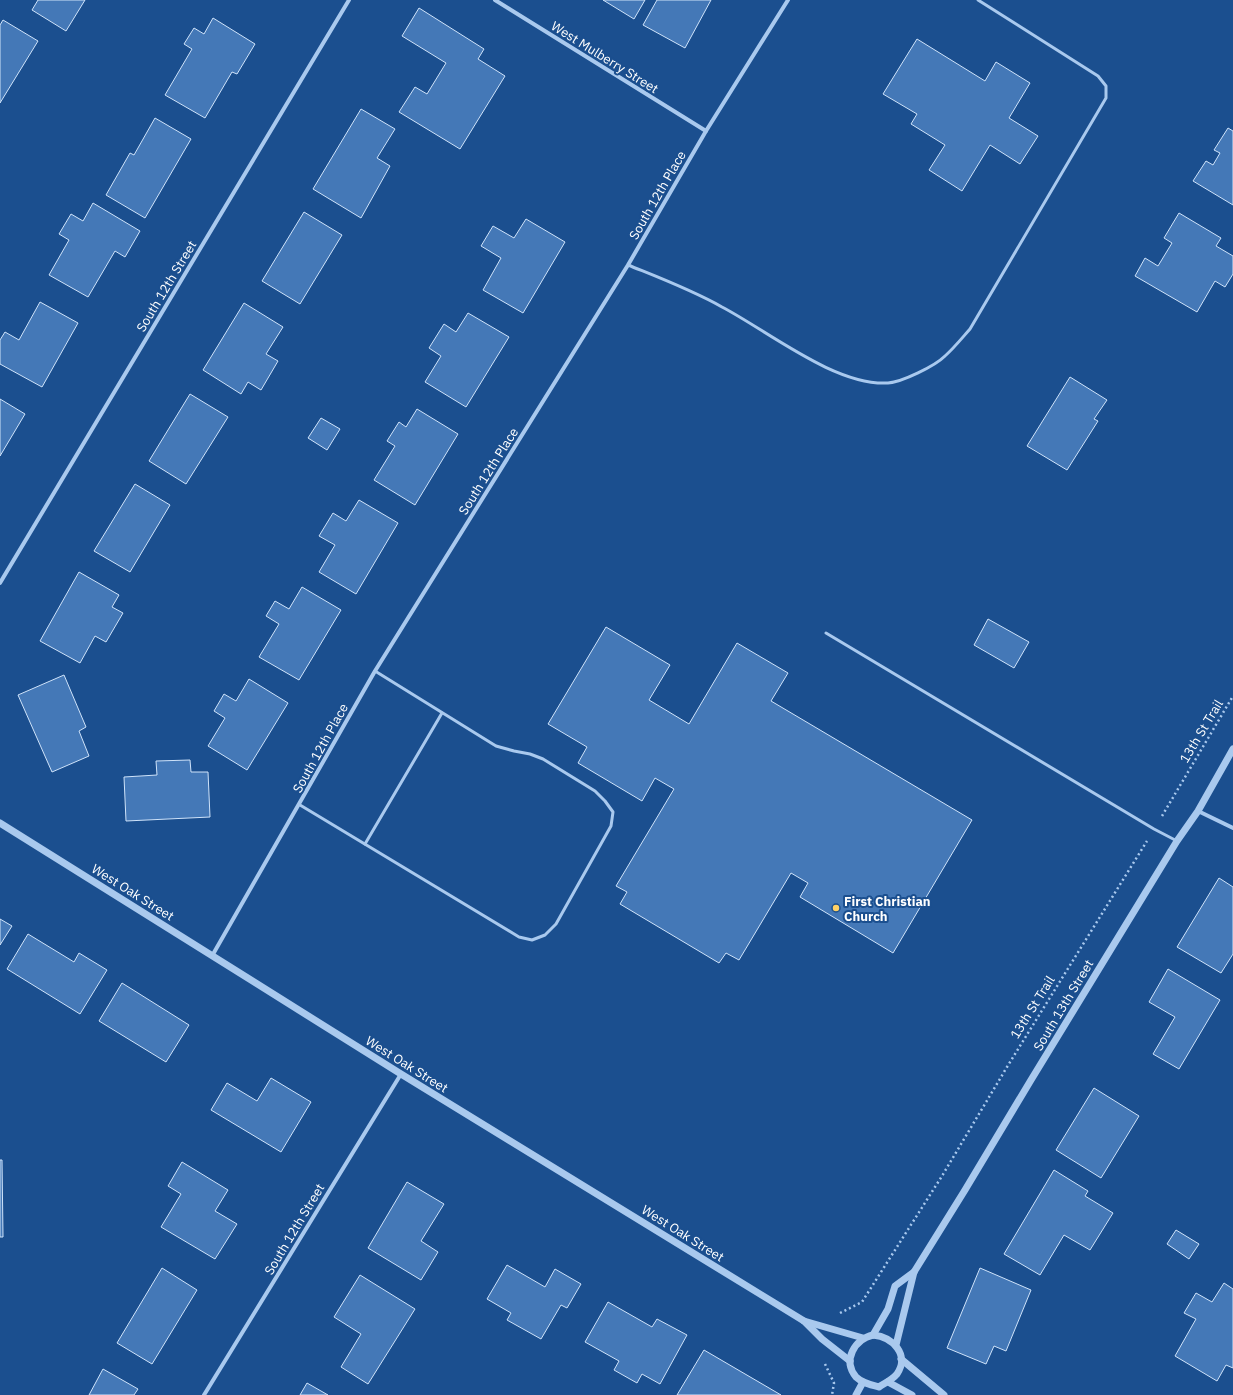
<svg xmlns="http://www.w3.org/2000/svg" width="1233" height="1395" viewBox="0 0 1233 1395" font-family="'IBM Plex Sans',sans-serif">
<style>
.building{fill:#4478b7;stroke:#cfe3fa}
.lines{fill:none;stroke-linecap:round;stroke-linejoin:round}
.path{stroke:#a9c9ee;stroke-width:2.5;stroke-dasharray:2 3;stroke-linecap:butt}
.service{stroke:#a9c9ee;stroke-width:3}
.minor{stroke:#a9c9ee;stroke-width:4}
.tertiary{stroke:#a9c9ee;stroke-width:7}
.poi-dot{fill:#ffd166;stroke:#1b4f8f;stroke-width:1.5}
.labels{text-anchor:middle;stroke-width:4;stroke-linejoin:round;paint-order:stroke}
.street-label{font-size:13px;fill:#fff;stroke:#1b4f8f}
.poi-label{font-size:13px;font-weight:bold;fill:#fff;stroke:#1b4f8f;text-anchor:start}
</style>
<rect width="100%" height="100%" fill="#1b4f8f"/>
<g class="building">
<polygon points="38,0 85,0 66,31 32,10"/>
<polygon points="603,0 645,0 634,19"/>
<polygon points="657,0 711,0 685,48 643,25"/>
<polygon points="419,8 484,49 478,59 505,76 460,149 399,112 415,87 427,94 446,63 402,36"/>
<polygon points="213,18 255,44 237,74 232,72 205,118 165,95 192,49 184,44 194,28 204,34"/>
<polygon points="3,20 38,41 0,103 0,25"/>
<polygon points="917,39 985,81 996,62 1030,83 1009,118 1038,136 1020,164 990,145 962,191 929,170 945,145 911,124 917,114 883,94"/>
<polygon points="361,109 395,129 377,158 390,166 361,218 313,189"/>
<polygon points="155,118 191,139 145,218 106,195 130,153 134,155"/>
<polygon points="1228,128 1233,131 1233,205 1193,181 1206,161 1213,165 1220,153 1214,150"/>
<polygon points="93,203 140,231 125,257 115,251 88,297 49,275 69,240 59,234 71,214 83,221"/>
<polygon points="304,212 342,235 300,304 262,281"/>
<polygon points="1179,213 1221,238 1216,246 1233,256 1233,274 1225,287 1215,281 1197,312 1135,276 1145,258 1158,266 1172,243 1164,238"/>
<polygon points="526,219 565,242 523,313 483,290 501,258 481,246 493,226 514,238"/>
<polygon points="40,302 78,323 42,387 0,364 0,340 5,332 19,340"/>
<polygon points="244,303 283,327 266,354 278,361 261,390 248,382 241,394 203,370"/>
<polygon points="468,313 509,337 466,407 425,382 441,356 429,348 444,324 456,332"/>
<polygon points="1070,377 1107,400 1094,419 1098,421 1067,470 1027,446"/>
<polygon points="190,394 228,417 186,484 149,461"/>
<polygon points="0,399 25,414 0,456"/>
<polygon points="417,409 458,434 415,505 374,480 395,446 387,441 399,422 406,427"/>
<polygon points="321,418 340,429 327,450 308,438"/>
<polygon points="135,484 170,505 130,572 94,551"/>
<polygon points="359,500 398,523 356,594 319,572 335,545 319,536 333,513 346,521"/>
<polygon points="79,572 119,595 112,607 123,613 106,642 95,636 80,663 40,641"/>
<polygon points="302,587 341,610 299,680 259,657 279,624 266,616 275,601 289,609"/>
<polygon points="988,619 1029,642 1014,668 974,645"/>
<polygon points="606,627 670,665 649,700 689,724 737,643 788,673 771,701 972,820 893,953 800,897 808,883 791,873 739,960 726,953 719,963 620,904 627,892 616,886 674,789 655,778 642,801 578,763 587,747 548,724"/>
<polygon points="64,675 86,727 79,731 89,756 52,772 18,695"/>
<polygon points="249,679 288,703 247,770 208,746 225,718 214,711 224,694 236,701"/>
<polygon points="190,760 191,772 208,772 210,817 126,821 124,777 157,775 156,761"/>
<polygon points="1219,878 1233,887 1233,954 1221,973 1177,947"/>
<polygon points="0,919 12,926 0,945"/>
<polygon points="28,934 74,962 79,953 107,970 80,1014 7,969"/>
<polygon points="1168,969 1220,1000 1179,1069 1153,1054 1175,1017 1149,1002"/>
<polygon points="122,983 189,1025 166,1062 99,1021"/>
<polygon points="271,1078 311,1102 281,1152 211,1110 227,1083 257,1101"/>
<polygon points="1094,1088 1139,1116 1101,1178 1056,1150"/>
<polygon points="0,1160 2,1160 3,1237 0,1237"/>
<polygon points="182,1162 228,1190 215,1211 237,1224 215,1259 161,1227 181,1194 168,1186"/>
<polygon points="1054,1170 1088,1191 1085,1196 1113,1213 1090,1250 1064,1235 1040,1275 1004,1254"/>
<polygon points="407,1182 444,1204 421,1241 438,1252 421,1280 368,1248"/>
<polygon points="1176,1230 1199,1244 1189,1259 1167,1244"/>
<polygon points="507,1265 545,1287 555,1269 581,1284 567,1308 561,1305 541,1339 507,1320 511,1313 487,1299"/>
<polygon points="162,1268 197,1290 152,1364 117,1343"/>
<polygon points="980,1268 1031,1290 1006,1351 994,1346 986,1364 947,1348"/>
<polygon points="360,1275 415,1309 368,1384 341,1367 361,1334 334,1317"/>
<polygon points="1224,1283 1233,1289 1233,1368 1226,1365 1217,1381 1175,1356 1196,1319 1184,1313 1196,1293 1212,1302"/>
<polygon points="608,1302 652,1327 657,1319 687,1335 660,1384 642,1374 637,1383 614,1370 619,1361 585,1342"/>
<polygon points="704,1350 781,1395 677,1395"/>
<polygon points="103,1369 138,1389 134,1395 89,1395"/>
<polygon points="307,1383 328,1395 300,1395"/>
</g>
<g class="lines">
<g class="path">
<polyline points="1162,816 1233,696"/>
<polyline points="840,1313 862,1302 942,1176 1007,1067 1147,841"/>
<polyline points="825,1364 834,1383 832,1395"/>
</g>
<g class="service">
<path d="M 628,265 C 660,278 692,290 722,307 C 768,331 835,386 888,383 C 902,382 935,366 945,356 C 954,348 962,338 970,329 L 1106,98 L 1106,86 L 1098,76 L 978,0"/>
<polyline points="826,633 1154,829 1177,841"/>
<polyline points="300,805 519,937 532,940 545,935 556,924 611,826 613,812 605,801 595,791 543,759 530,754 514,751 496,746 375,671"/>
<polyline points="365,844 442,713"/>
</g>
<g class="minor">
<polyline points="495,0 706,131"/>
<polyline points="0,583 349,0"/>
<polyline points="1198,811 1233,828"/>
<polyline points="212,956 375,671 628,265 706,131 788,0"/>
<polyline points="204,1395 401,1074"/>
</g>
<g class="tertiary">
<polyline points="0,823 401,1074 804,1321 822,1339 850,1361"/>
<polyline points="804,1321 863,1338"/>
<path d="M 873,1335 C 893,1337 910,1355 897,1374 C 892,1380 885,1383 879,1387 C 871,1385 862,1383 856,1377 C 842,1360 855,1339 873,1335 Z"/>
<polyline points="873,1335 888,1309 895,1286 914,1272"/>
<polyline points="896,1345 914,1272 965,1190 1031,1080 1177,841 1198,811 1233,749"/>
<polyline points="901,1359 944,1395"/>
<polyline points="888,1382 912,1395"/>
<polyline points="856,1395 863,1382"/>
</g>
</g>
<circle class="poi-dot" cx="836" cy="908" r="4"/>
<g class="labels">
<g class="street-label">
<text transform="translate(605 57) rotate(32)" y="5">West Mulberry Street</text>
<text transform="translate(657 195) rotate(-60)" y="5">South 12th Place</text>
<text transform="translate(166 286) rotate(-59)" y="5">South 12th Street</text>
<text transform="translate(488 471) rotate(-58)" y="5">South 12th Place</text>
<text transform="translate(1201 731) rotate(-59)" y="5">13th St Trail</text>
<text transform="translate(320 748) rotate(-61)" y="5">South 12th Place</text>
<text transform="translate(133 892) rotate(32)" y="5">West Oak Street</text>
<text transform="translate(1063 1005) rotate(-59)" y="5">South 13th Street</text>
<text transform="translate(1032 1007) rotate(-58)" y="5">13th St Trail</text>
<text transform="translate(407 1064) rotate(32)" y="5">West Oak Street</text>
<text transform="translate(294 1229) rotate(-59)" y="5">South 12th Street</text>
<text transform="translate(683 1233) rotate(32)" y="5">West Oak Street</text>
</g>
<g class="poi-label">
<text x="844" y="906">First Christian<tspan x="844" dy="15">Church</tspan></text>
</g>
</g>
</svg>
